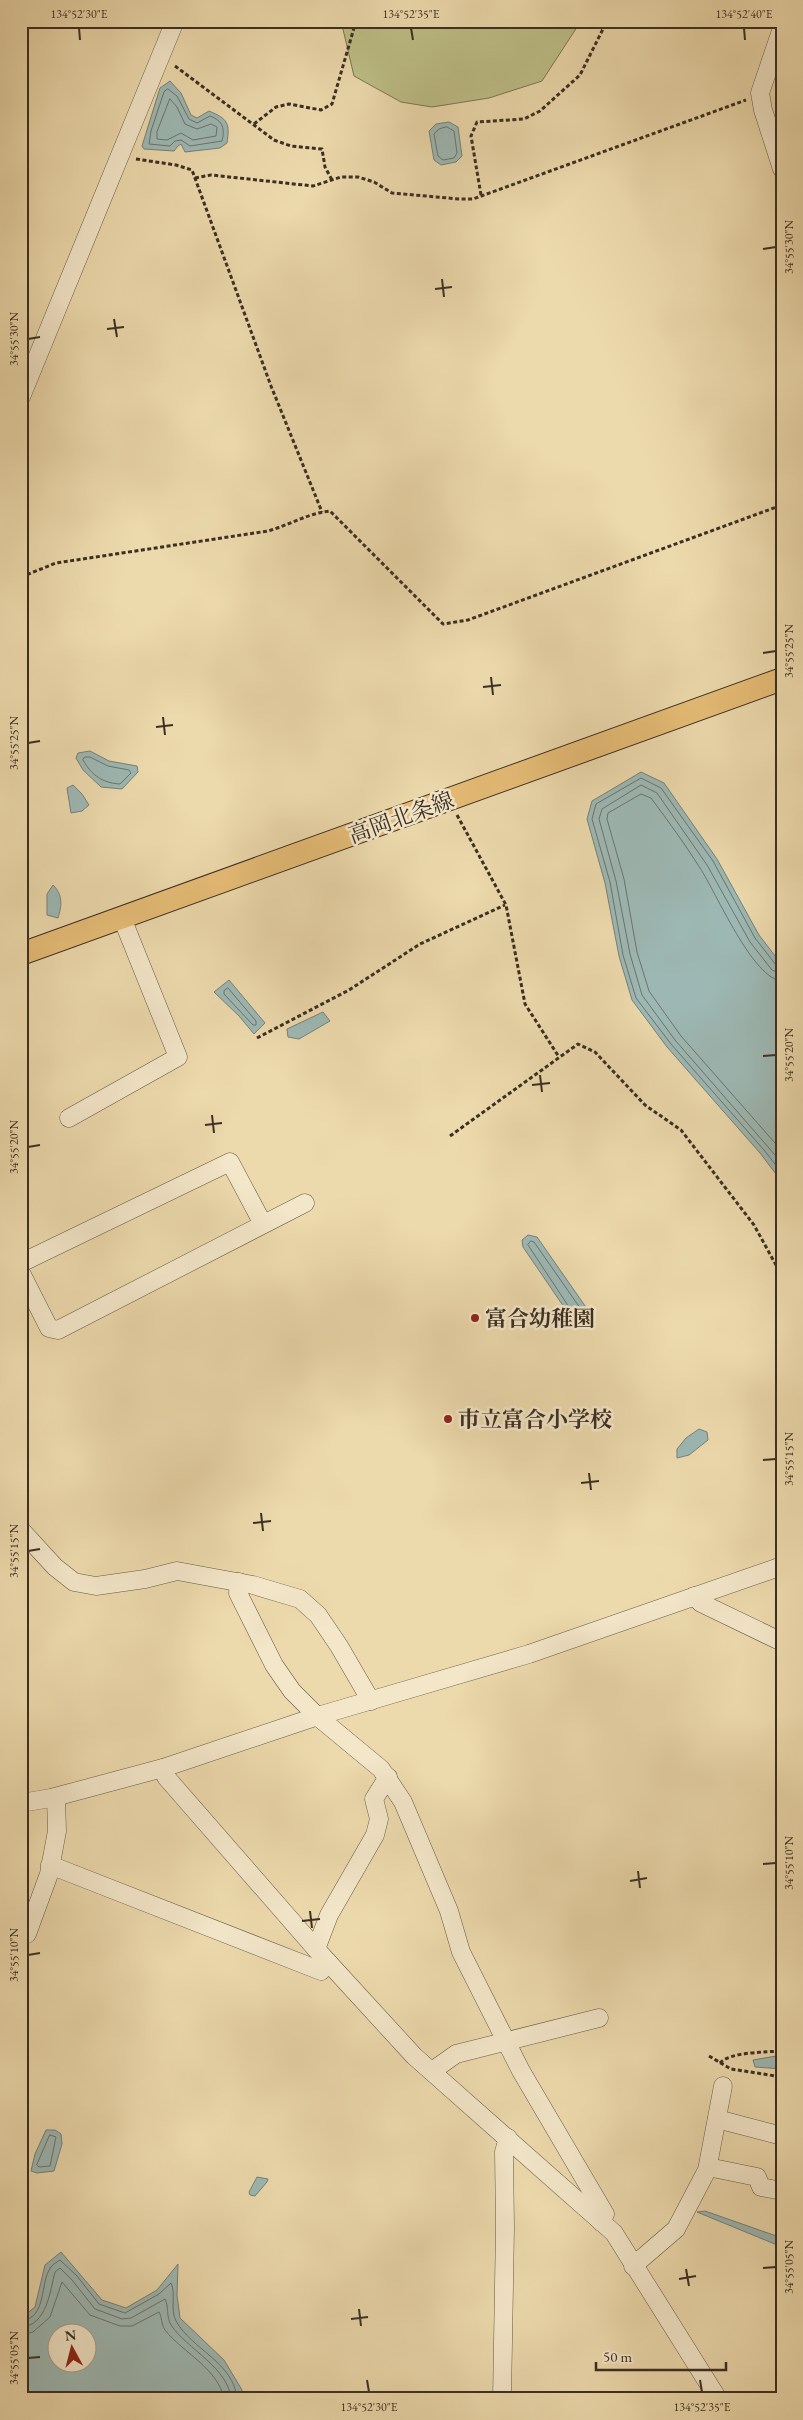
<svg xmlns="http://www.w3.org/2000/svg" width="803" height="2420" viewBox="0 0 803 2420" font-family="'EB Garamond','Noto Serif JP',serif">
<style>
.green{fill:#bdbe86;stroke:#7c7654}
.water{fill:#9db8b4;stroke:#76817a;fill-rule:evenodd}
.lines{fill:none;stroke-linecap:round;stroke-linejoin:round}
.shore{stroke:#6c746c;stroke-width:1}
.minor-casing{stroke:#675a45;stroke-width:19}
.major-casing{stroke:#3b2f23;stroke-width:24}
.path{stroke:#3b2f23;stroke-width:3;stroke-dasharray:4 2.5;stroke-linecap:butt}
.minor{stroke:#f3e6c9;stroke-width:18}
.major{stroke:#e6bc76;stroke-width:22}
.ticks{fill:none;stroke:#3b2f23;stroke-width:2}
.poi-dot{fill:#8f2418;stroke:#f3e6c9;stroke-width:2}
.labels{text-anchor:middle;stroke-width:5;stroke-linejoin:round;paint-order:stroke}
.street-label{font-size:22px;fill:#3b2f23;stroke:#f3e6c9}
.poi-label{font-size:22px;font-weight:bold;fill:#3b2f23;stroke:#f3e6c9;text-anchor:start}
.neatline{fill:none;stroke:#3b2f23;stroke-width:2}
.ticks-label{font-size:12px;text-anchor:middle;fill:#3b2f23}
</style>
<rect width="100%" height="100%" fill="#ecd9ac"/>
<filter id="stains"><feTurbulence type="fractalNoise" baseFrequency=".004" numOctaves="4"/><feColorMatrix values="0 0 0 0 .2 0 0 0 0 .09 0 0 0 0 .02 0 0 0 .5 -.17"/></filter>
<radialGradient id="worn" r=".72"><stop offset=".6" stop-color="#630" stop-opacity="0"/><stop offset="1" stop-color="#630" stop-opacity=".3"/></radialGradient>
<polygon class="green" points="341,21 581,21 542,81 489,98 432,107 401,102 354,76"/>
<g class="water">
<path d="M 170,81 L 181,93 L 191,115 L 197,118 L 209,111 C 228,119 230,123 227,143 L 220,148 L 185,152 L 181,144 L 178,146 L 174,151 L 144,149 L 142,146 L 160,88 Z"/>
<polygon points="449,122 458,127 462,156 456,162 441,165 434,160 429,131 436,124"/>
<polygon points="90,751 109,761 137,766 138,772 122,789 101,787 83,770 76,758 78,753"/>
<polygon points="641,772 664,783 717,859 759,935 782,965 782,1182 760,1153 667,1047 632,1000 619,956 605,883 587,819 592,801"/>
<polygon points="73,785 82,794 89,805 82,811 71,813 67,788"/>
<path d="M 53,885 C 63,895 62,905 58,918 L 47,915 L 47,894 Z"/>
<polygon points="229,980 265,1023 254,1034 239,1016 214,992"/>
<polygon points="323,1012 330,1021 299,1039 288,1037 287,1029"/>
<polygon points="528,1235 537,1237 590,1313 592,1320 580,1325 568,1313 523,1247 522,1240"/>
<polygon points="699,1429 707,1432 708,1440 689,1455 677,1458 677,1449 686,1438"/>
<polygon points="782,2055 782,2069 755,2067 753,2060"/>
<polygon points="46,2130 55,2130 61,2134 62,2144 54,2171 37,2173 31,2171 35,2154"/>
<polygon points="257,2177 268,2179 267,2182 255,2196 250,2195 249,2192"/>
<polygon points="705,2211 782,2238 782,2247 697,2212"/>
<path d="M 61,2252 L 102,2300 L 126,2308 L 157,2290 L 178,2264 L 177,2295 L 180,2318 L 224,2360 L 242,2390 L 242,2399 L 23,2399 L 21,2318 L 35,2307 L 45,2265 ZM 58,2332 L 88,2332 L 88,2362 L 58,2362 Z"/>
</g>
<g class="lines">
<g class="shore">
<path d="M 168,89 L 177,96 L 189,119 L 197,123 L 210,116 C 223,121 225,128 222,141 L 190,146 L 181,140 L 175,141 L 170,146 L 149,144 L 151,131 L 164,92 Z"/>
<polygon points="170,99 177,107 185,124 197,129 211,124 217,127 216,136 193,140 181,133 167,140 157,139 157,132"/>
<polygon points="447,127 454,131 457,153 454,158 443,160 438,156 434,134 439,129"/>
<path d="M 85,757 L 90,757 L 108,766 L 129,770 L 131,773 L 120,784 C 103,783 92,776 83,760 Z"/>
<polyline points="782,967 776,965 755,938 713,861 661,788 641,778 596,804 592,819 610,882 623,955 636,998 671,1044 764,1150 782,1173"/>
<polyline points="782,974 772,970 750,942 707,865 657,793 641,785 602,809 599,819 616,881 630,954 642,995 675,1040 782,1163"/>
<path d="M 782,981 C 753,980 716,892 700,868 C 685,844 668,821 651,798 L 641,794 L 608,813 L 607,819 L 624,879 L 637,952 L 649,991 L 681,1036 L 782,1151"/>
<polygon points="228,988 256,1021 256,1025 253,1025 224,994 224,991"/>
<polygon points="531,1241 534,1242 585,1315 585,1319 581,1319 571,1310 528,1245"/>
<polygon points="50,2135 56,2137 50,2166 39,2167 37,2165"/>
<path d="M 21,2321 C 48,2318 39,2283 51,2267 C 53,2264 57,2262 60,2260 L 77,2276 L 99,2304 L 125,2313 L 159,2294 L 171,2283 C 176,2293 170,2310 176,2321 C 192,2350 234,2362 237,2399"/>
<path d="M 21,2327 C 47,2326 50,2291 55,2272 L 60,2268 L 72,2280 L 95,2309 L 122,2319 L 131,2318 L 165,2299 C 169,2306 166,2317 171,2325 C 187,2349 229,2368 231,2399"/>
<path d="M 21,2335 L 33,2332 L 50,2317 L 62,2282 L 90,2315 L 120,2326 L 132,2326 L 159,2312 C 162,2317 161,2324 165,2330 C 182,2352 219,2369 224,2399"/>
</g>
<defs>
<g id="minor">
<polyline points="782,28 760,93 763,110 782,169"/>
<polyline points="21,397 175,21"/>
<polyline points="69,1118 178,1057 122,918"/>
<polyline points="21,1263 230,1162 263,1224"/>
<polyline points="21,1273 49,1328 58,1330 305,1203"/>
<polyline points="21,1530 55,1567 74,1582 96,1586 145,1579 177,1571 253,1585 300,1599 318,1615 339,1646 371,1701"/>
<polyline points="239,1582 238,1593 274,1665 292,1691 317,1716 381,1769 403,1802 449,1911 461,1952 521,2071 605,2214 601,2222"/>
<polyline points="694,1596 701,1603 782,1642"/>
<polyline points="163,1768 166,1777 316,1949 414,2056 614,2233 718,2399"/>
<polyline points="21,1803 51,1798 163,1768 321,1715 529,1654 782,1566"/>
<polyline points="50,1865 321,1971 328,1962"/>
<polyline points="27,1934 49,1874 57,1831 56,1797"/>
<polyline points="316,1949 329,1915 375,1835 379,1819 374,1799 388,1777"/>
<polyline points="432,2071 456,2054 599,2018"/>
<polyline points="717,2119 782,2136"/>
<polyline points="708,2167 757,2177 761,2187 782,2191"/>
<polyline points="633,2266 676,2229 707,2170 723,2086"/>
<polyline points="502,2399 505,2228 504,2152 508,2138"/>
</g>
<polyline id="major" points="21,954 782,679"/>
</defs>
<use href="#minor" class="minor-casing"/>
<use href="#major" class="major-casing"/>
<g class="path">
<polyline points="175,66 274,140 291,146 322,149 325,167 332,180"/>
<polyline points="254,124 276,107 289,104 321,110 332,104 356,21"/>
<polyline points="136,159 176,165 192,170 271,386 322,512"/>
<polyline points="195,178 211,175 313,186 341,177 358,177 374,182 392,193 459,199 473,199 746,100"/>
<polyline points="481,195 471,136 477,122 524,119 540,111 580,75 607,21"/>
<path d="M 21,577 L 56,563 L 268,531 C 289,525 309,513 330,511 L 443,624 L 468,620 L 782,505"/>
<polyline points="457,815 506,905 525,1004 559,1057"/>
<polyline points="257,1038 349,990 420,944 505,905"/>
<polyline points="450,1136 578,1044 595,1052 645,1105 681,1130 754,1225 782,1276"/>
<polyline points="709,2056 731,2069 782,2077"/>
<path d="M 720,2063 C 729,2052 767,2052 782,2051"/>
</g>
<use href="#minor" class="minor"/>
<use href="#major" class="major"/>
</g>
<path class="ticks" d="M 79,28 L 80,40M 411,28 L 413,40M 744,28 L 745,40M 763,249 L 776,247M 442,279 L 444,297M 435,289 L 452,287M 114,319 L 117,337M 107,329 L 124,327M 28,339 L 40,337M 763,653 L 776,651M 491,677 L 493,695M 483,687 L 501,685M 163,717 L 165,735M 156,727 L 173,725M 28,743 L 40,741M 763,1056 L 776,1055M 540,1075 L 542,1092M 532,1085 L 550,1083M 212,1115 L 214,1133M 205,1125 L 222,1123M 28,1147 L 40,1145M 763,1460 L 776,1459M 589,1473 L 591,1490M 581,1483 L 599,1481M 261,1513 L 263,1531M 253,1523 L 271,1521M 28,1551 L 40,1549M 763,1864 L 776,1863M 638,1871 L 640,1888M 630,1881 L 647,1878M 310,1911 L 312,1928M 302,1921 L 320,1919M 28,1955 L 40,1953M 763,2268 L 776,2267M 686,2269 L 689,2286M 679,2279 L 696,2276M 359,2309 L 361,2326M 351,2319 L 368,2317M 28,2358 L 40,2357M 367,2380 L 369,2392M 700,2380 L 702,2392"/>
<g class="poi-dot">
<circle cx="475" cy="1318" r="5"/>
<circle cx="448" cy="1419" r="5"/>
</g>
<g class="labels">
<g class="street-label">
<text transform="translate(401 817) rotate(-20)" y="8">高岡北条線</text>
</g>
<g class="poi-label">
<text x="485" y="1326">富合幼稚園</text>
<text x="458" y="1427">市立富合小学校</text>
</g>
</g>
<rect width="803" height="2420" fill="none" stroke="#ecd9ac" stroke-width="55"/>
<g transform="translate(72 2348) rotate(353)"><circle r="24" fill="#f3e6c9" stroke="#a99d87"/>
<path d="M0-4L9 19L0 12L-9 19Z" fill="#8f2418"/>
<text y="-8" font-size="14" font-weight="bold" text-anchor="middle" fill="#3b2f23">N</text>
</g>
<path d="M596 2362v8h130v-8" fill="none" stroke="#3b2f23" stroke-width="2.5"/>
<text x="603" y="2362" font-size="15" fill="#3b2f23" stroke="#f3e6c9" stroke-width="4" paint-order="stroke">50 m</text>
<rect x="28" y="28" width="748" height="2364" class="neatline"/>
<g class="ticks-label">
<text x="79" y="18">134°52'30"E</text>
<text x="411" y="18">134°52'35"E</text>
<text x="744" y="18">134°52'40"E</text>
<text transform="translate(789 247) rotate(-90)" y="4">34°55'30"N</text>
<text transform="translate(14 339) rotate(-90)" y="4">34°55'30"N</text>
<text transform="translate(789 651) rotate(-90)" y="4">34°55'25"N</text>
<text transform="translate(14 743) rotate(-90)" y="4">34°55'25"N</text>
<text transform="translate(789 1055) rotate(-90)" y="4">34°55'20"N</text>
<text transform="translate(14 1147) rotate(-90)" y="4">34°55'20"N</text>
<text transform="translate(789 1459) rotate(-90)" y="4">34°55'15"N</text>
<text transform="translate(14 1551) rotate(-90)" y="4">34°55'15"N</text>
<text transform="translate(789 1863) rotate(-90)" y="4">34°55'10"N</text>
<text transform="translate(14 1955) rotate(-90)" y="4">34°55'10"N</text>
<text transform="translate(789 2267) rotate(-90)" y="4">34°55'05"N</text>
<text transform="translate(14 2358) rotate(-90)" y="4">34°55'05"N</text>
<text x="369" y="2411">134°52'30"E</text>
<text x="702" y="2411">134°52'35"E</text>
</g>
<rect width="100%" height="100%" filter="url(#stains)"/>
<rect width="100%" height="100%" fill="url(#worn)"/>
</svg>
